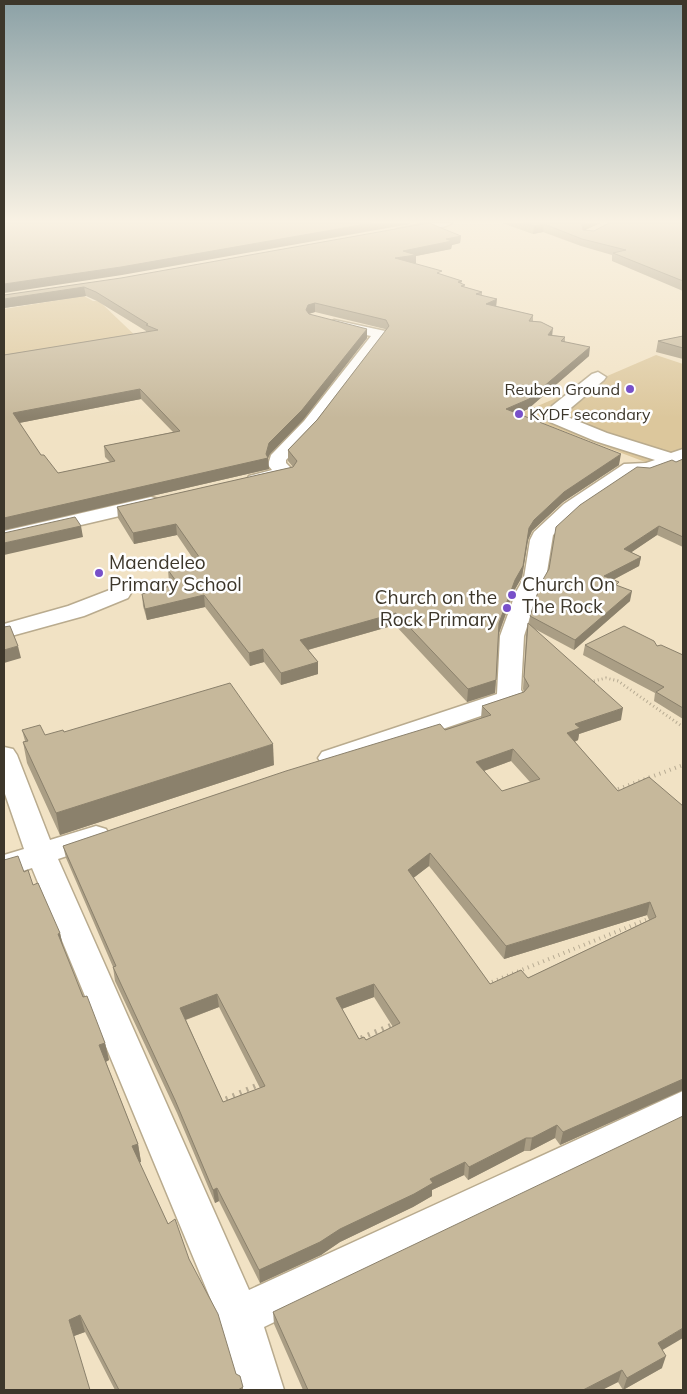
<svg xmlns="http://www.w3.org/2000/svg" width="687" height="1394" viewBox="0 0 687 1394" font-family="Mulish,sans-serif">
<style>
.green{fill:#dcc79c}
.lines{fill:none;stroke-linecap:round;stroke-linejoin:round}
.minor-casing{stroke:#b9ab8e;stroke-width:3}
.path-far2{stroke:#b7ab93;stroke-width:3;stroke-dasharray:1 3;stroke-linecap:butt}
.path-far1{stroke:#b7ab93;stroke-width:4;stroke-dasharray:1 4.5;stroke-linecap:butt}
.path{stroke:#b7ab93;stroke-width:5;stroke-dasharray:2 5.5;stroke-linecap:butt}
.minor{fill:#fff;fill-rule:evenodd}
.wall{fill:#aa9e85;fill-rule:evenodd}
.shaded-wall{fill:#8b816c}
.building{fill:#c6b89b;stroke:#8b816c;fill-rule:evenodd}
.poi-dot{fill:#7850c9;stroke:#fff;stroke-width:2}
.labels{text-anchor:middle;stroke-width:5;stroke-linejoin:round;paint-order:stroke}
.far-poi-label{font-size:16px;fill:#3d372b;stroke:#fff;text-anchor:end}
.poi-label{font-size:19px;fill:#3d372b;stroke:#fff;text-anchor:start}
</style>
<rect width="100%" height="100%" fill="#f1e2c4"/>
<g class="green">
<polygon points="84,296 93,301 99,301 142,342 4,365 4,309"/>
<polygon points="656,355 683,364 683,449 653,465 519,414"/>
</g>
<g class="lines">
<defs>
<g id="minor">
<polygon points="426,223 452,223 446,226 401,235 395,231 397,229"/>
<polygon points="334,320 385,331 387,334 316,429 286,460 286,463 295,472 293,476 256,486 249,484 247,480 249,476 272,470 268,465 271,455 304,421 371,336 329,327 327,324"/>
<polygon points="598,372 606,377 604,380 566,412 565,416 607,433 671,453 683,449 683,465 673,465 649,475 635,474 578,512 553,535 546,578 538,592 524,636 521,690 526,697 522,702 340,764 331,767 322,764 318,758 322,752 497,694 500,636 516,592 524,578 530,540 534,532 564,504 624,464 646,463 655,460 595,441 550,422 547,418 552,406 592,374"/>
<polygon points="151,497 158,499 161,503 158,507 4,543 4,531"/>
<polygon points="120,586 128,588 131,593 128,598 84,616 4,638 4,624 68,606"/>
<polygon points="4,747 13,749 17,755 50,840 96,826 106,829 110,836 106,843 58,859 249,1290 683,1091 683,1125 264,1327 284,1390 240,1390 218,1317 32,868 4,877 4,855 24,849 4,791"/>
</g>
</defs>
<use href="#minor" class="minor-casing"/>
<polyline class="path-far2" points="590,682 606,678 618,681 683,727"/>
<g class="path-far1">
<polyline points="613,791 683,765"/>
<polyline points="487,984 653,917"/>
</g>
<g class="path">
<polyline points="361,1038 394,1024"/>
<polyline points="219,1102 262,1083"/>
</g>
<use href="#minor" class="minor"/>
</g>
<g class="wall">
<polygon points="502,223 600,223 585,230 594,231 683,223 683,291 612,261 612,255 581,246 543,232 533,234"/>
<path d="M 461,236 L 460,243 L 452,245 L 451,249 L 416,256 L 416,263 L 415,264 L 442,275 L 462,281 L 461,284 L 465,287 L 482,292 L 482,296 L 496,306 L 533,315 L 533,321 L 552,335 L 565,337 L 565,342 L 589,356 L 528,409 L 518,414 L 619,465 L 563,502 L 532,531 L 528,540 L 522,577 L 514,591 L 499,634 L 495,693 L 467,702 L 395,625 L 308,650 L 318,662 L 318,674 L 281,685 L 264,662 L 250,666 L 205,607 L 147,620 L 143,606 L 142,594 L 172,585 L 169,582 L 168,570 L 196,563 L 177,535 L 134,544 L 118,518 L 117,507 L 293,467 L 288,461 L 288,450 L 317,420 L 386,330 L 385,329 L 315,312 L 309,314 L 367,338 L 303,420 L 270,454 L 268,458 L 269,469 L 4,530 L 4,355 L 146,332 L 146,331 L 97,301 L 86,296 L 4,308 L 4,295 ZM 141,399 L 173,432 L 104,446 L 105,457 L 110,462 L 58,473 L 41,455 L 19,423 Z"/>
<polygon points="683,336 683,359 656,352 658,341"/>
<path d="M 683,459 L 683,547 L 657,535 L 631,552 L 641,557 L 639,566 L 613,580 L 630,601 L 574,650 L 533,628 L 621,720 L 579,734 L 578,740 L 575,742 L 618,791 L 683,806 L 683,1090 L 560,1145 L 555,1138 L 530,1151 L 524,1151 L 468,1180 L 464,1175 L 432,1190 L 432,1196 L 413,1207 L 340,1242 L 321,1255 L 260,1283 L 219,1201 L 215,1203 L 177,1113 L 115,981 L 113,967 L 66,858 L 63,846 L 481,718 L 482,706 L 524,692 L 523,689 L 526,635 L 528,623 L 529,625 L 530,616 L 650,468 L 676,462 ZM 511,761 L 530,782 L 502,791 L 484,771 ZM 429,866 L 504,959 L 647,915 L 649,920 L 528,978 L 490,984 L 413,878 ZM 374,997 L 393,1027 L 366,1040 L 359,1039 L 342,1009 ZM 219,1007 L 260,1088 L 223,1102 L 186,1020 Z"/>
<polygon points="585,645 657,646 683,655 683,719 654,701 655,693 583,655"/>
<polygon points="22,730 45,735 64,732 274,765 60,835 27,763 23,742 25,741"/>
<polygon points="24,872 33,885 60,933 63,947 76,979 105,1043 109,1060 106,1062 138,1144 141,1162 139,1162 168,1224 189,1259 236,1374 243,1387 243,1390 115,1390 85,1332 74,1336 4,1390"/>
<polygon points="273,1312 662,1350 662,1368 623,1390 618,1382 602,1390 303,1390 274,1324"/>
</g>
<g class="shaded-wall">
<polygon points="372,223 410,223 410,224 122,275 4,293 4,284"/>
<polygon points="586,223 600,223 581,232 582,225"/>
<polygon points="544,224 543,232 533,234 534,226"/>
<polygon points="461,236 460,243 452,245 451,249 416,256 416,263 395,266 395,258 403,251 446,239"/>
<polygon points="84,287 86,296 4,308 4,299"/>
<polygon points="497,299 496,308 486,304"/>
<polygon points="315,303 315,312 308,314 306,310 308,305"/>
<polygon points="553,328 552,337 548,335"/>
<polygon points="367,329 367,338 303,420 270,454 268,458 269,469 4,530 4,518 266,454 269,443"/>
<polygon points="590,347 589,356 528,409 506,419 506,409"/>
<polygon points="140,389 141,399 14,424 13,413"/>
<polygon points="621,454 619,465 563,502 532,531 528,540 522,577 514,591 498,635 499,623 515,580 529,528 534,520 564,492"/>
<polygon points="176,524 177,535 134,544 133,533"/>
<polygon points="81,526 83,537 4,555 4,543"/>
<polygon points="659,526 657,535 623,558 624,549"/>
<polygon points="641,557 639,566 603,585 604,576"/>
<polygon points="632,591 630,601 574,650 575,640"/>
<polygon points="204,595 205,607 147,620 145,609"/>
<polygon points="396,613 395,625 300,652 300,640"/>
<polygon points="18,646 21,658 4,663 4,650"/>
<polygon points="263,649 264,662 250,666 249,653"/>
<polygon points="318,662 318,674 281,685 281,673"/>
<polygon points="496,680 495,693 467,702 468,689"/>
<polygon points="623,708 621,720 579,734 578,740 565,745 567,733 575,724"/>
<polygon points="273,744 274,765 60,835 56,813"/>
<polygon points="513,749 511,761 475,774 476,762"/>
<polygon points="430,853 429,866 407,883 408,870"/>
<polygon points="650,902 647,915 504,959 506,946"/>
<polygon points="60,933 64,951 58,934"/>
<polygon points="374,984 374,997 336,1011 336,998"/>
<polygon points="217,994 219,1007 182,1021 180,1008"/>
<polygon points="105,1043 109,1060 103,1063 99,1045"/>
<polygon points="683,1079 683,1090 560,1145 563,1132"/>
<polygon points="557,1125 555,1138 530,1151 532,1138"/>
<polygon points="526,1138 524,1151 468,1180 469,1167"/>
<polygon points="138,1144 141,1162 136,1164 132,1146"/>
<polygon points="465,1162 464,1175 432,1190 432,1196 413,1207 340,1242 321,1255 260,1283 259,1270 340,1229 430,1179"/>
<polygon points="217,1188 219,1201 215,1203 213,1190"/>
<polygon points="80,1315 85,1332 74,1336 69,1320"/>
<polygon points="683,1328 683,1338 654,1355 658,1343"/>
<polygon points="666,1356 662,1368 623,1390 627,1378"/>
<polygon points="622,1370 618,1382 602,1390 583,1390"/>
</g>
<g class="building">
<polygon points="4,223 372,223 121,267 4,284"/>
<path d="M 429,223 L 461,236 L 446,239 L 452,241 L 403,251 L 416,255 L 395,258 L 442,271 L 437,273 L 462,281 L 458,282 L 465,285 L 461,286 L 482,292 L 476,294 L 497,299 L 486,304 L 533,315 L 529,321 L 541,322 L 553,328 L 548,335 L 565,337 L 561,341 L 590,347 L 529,399 L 506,409 L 621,454 L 564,492 L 534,520 L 529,528 L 523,566 L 515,580 L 499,623 L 496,680 L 468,689 L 396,613 L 300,640 L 318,662 L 281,673 L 263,649 L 249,653 L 204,595 L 145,609 L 142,594 L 178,584 L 168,570 L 202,561 L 176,524 L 133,533 L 117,507 L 293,467 L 297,461 L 288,450 L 317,420 L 389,326 L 386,320 L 315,303 L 308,305 L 306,310 L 309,314 L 367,329 L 302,410 L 269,443 L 266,454 L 268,458 L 4,518 L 4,355 L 158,330 L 146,325 L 148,324 L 96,292 L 84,287 L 4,299 L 4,295 L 121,278 ZM 140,389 L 180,431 L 104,446 L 115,461 L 58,473 L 44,455 L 41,455 L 13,413 Z"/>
<polygon points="524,223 586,223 582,225 583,230 594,231 609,223 683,223 683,281 613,253 626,250 582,239 544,224 534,226"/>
<polygon points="683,336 683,348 658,341"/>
<polygon points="683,459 683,537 659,526 624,549 641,557 604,576 619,582 616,585 632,591 575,640 530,616 541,583 549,569 556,527 580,505 637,467 650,468 672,460 676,462"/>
<polygon points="75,517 81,526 4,543 4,533"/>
<path d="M 528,623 L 623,708 L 575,724 L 580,728 L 567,733 L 618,791 L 649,777 L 683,806 L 683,1079 L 563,1132 L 557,1125 L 532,1138 L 526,1138 L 469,1167 L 465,1162 L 430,1179 L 433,1183 L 414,1194 L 340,1229 L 320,1242 L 259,1270 L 217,1188 L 213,1190 L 175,1100 L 113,967 L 116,966 L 63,846 L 286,771 L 440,724 L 445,730 L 491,715 L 482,706 L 524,692 L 529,686 L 524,677 ZM 513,749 L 540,779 L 502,791 L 476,762 ZM 430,853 L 506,946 L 650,902 L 656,917 L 528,978 L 521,970 L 490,984 L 408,870 ZM 374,984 L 400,1023 L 366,1040 L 364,1037 L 359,1039 L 336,998 ZM 217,994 L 265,1086 L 223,1102 L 180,1008 Z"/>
<polygon points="10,626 18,646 4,650 4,627"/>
<polygon points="624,626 654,641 657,646 661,645 683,655 683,708 656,692 664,687 585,645"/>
<polygon points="230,683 273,744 56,813 23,742 28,741 22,730 40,725 45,735 63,730 64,732"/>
<polygon points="18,856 24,872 28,870 33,885 38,883 60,933 58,934 76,979 83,997 87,996 105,1043 99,1045 138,1144 132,1146 168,1224 175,1219 189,1259 218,1314 236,1374 240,1376 243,1387 238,1390 119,1390 80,1315 69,1320 90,1390 4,1390 4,860"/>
<polygon points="683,1116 683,1328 658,1343 666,1356 627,1378 622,1370 583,1390 308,1390 273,1312"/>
</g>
<linearGradient id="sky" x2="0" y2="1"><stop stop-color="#8ba1a6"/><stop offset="0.53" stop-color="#f9f2e4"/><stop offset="1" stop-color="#f9f2e4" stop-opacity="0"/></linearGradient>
<rect width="687" height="418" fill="url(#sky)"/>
<g class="poi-dot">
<circle cx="630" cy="389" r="5"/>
<circle cx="519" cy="414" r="5"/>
<circle cx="99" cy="573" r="5"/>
<circle cx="512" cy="595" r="5"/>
<circle cx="507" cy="608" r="5"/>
</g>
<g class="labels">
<g class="far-poi-label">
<text x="620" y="395">Reuben Ground</text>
<text x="529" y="420" text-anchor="start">KYDF secondary</text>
</g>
<g class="poi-label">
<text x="109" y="569">Maendeleo<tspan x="109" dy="22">Primary School</tspan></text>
<text x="522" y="591">Church On<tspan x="522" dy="22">The Rock</tspan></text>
<text x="497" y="604" text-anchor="end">Church on the<tspan x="497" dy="22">Rock Primary</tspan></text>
</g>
</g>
<rect width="687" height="1394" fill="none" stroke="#3d372b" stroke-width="10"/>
</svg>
